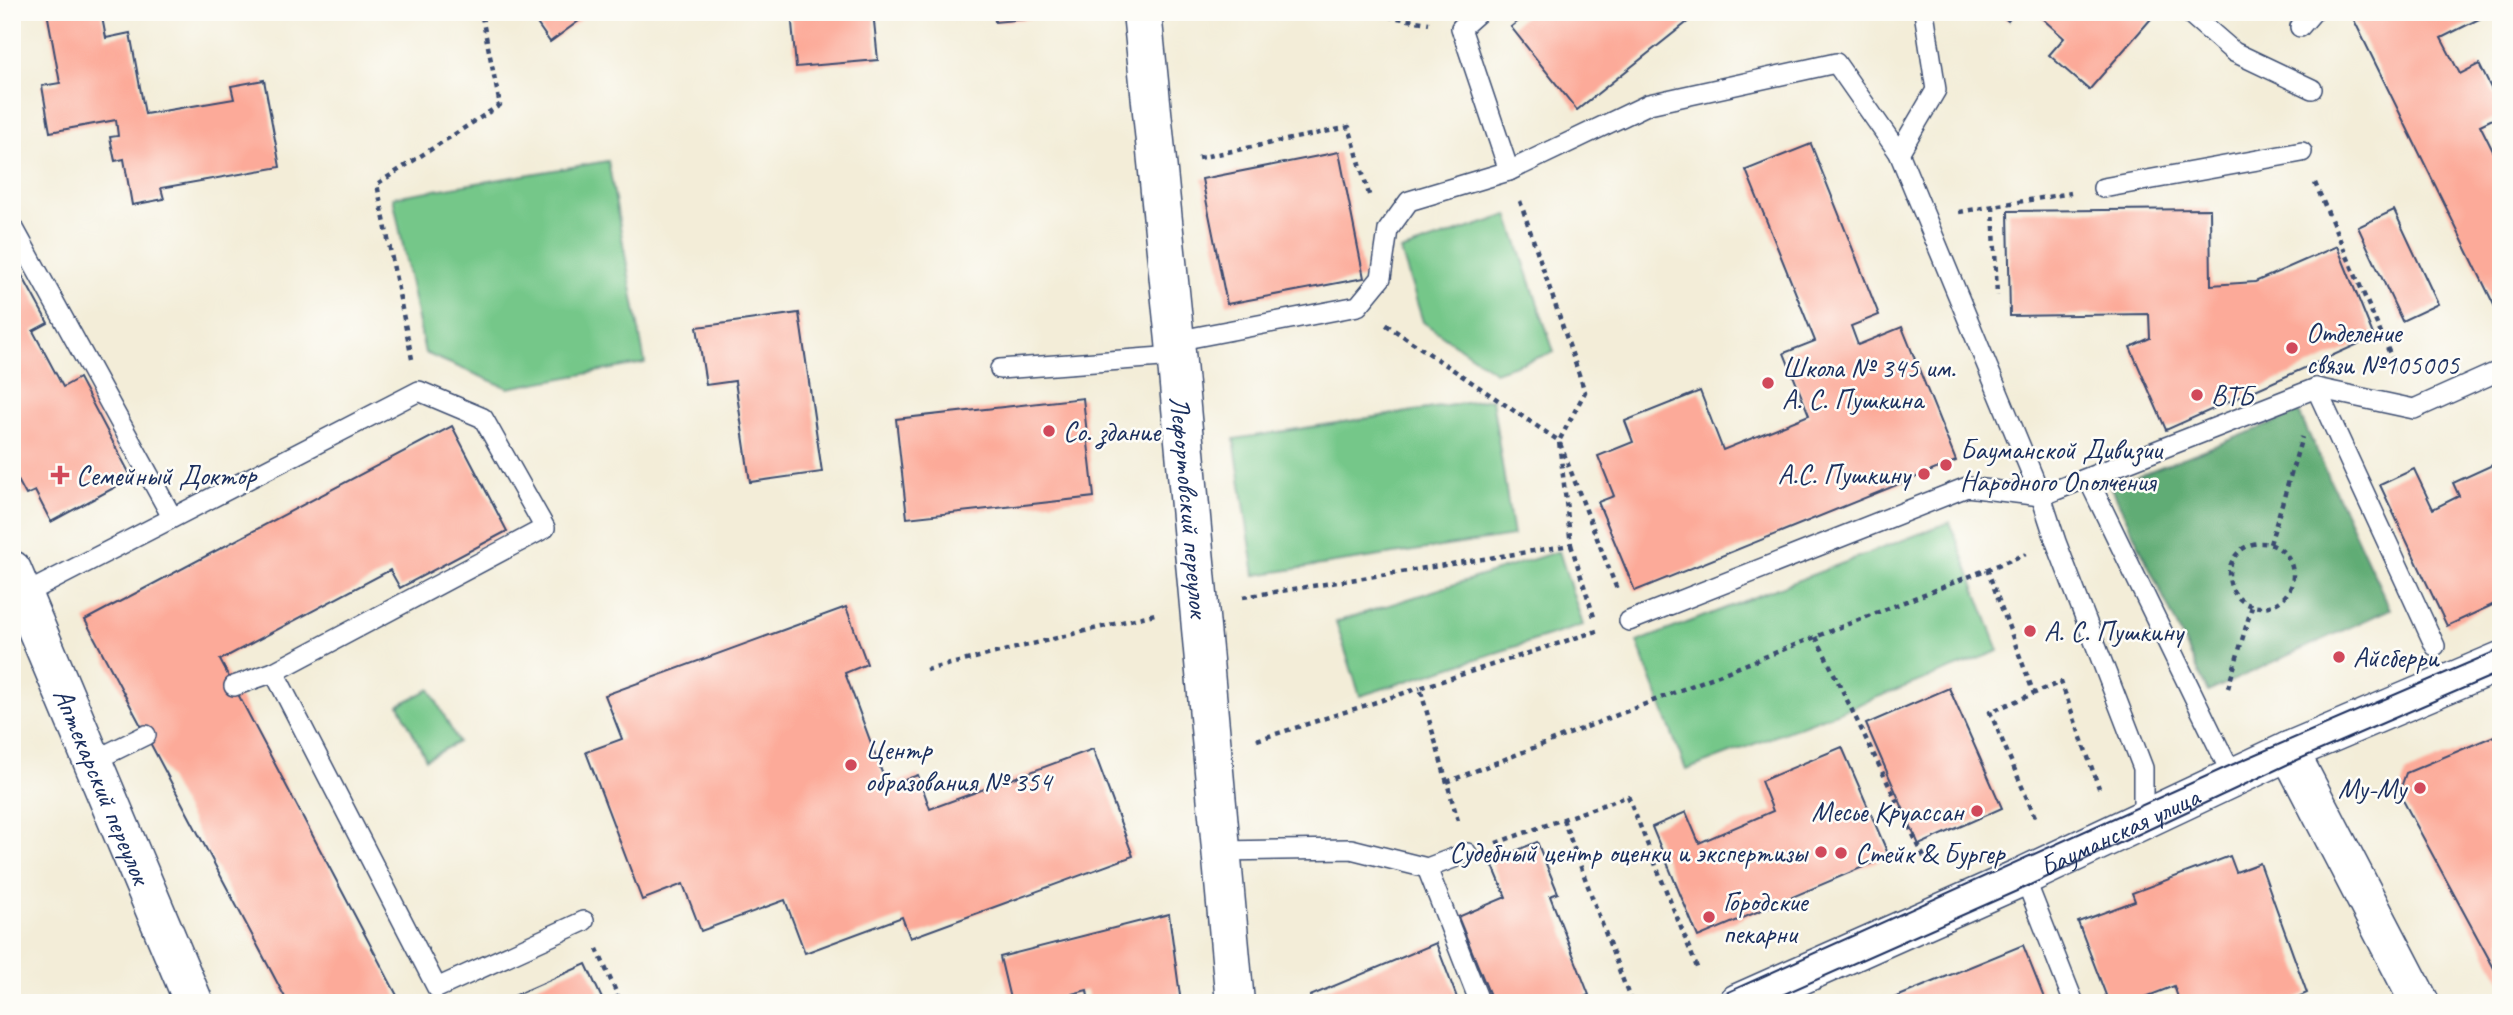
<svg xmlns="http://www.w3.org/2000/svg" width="2513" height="1015" viewBox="0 0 2513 1015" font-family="Caveat,sans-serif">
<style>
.green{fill:#75c789;stroke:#487b74;stroke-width:2}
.forest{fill:#60ac75;stroke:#3e6e6a;stroke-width:2}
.building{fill:#fcaa99}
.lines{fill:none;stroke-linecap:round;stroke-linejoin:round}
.service-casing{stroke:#3b4c70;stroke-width:22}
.minor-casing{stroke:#3b4c70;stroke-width:41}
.tertiary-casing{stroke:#3b4c70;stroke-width:41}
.path{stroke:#3b4c70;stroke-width:4.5;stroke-dasharray:5 5;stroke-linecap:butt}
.service{stroke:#fff;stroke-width:19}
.minor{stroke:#fff;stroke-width:38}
.tertiary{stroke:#fff;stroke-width:38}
.tram{stroke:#1b2f5e;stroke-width:2}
.poi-dot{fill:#d1495b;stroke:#fdfcf7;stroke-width:2.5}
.labels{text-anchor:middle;stroke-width:5;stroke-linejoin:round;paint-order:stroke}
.poi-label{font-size:28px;fill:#1b2f5e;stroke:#fdfcf7;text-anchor:start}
.street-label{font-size:28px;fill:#1b2f5e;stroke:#fdfcf7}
</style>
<rect width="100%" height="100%" fill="#fdfcf7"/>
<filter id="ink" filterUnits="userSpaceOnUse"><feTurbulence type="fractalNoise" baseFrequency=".0143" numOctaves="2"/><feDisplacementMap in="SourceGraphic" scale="14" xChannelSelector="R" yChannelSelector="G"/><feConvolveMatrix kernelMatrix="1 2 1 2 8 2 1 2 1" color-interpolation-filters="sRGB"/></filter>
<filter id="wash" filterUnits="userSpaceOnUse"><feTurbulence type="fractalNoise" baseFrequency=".00686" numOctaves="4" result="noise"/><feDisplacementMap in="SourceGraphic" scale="28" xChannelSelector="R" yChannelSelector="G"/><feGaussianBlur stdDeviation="1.57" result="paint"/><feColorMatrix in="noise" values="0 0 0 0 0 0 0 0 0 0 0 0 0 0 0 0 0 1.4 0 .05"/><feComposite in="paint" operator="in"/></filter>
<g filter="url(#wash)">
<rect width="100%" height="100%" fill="#f3edd8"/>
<g class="green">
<polygon points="608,161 645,363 508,388 425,353 393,197"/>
<polygon points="1508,215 1554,352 1495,372 1423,322 1401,251"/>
<polygon points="1492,399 1513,536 1255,575 1234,439"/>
<polygon points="1950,522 1999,651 1686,770 1637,642"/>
<polygon points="1559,551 1583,625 1360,696 1336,622"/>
<polygon points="430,689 458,742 426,759 399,705"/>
</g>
<polygon class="forest" points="2299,413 2390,609 2208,692 2111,486"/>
<g id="blocks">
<g class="building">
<polygon points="47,12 101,12 106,38 130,33 145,114 234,99 231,86 264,80 280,167 161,188 164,199 132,205 124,159 115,161 110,137 118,136 116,120 50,132 42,86 60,83"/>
<polygon points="529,12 585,12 587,15 550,42"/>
<polygon points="791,12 873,12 878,60 796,67"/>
<polygon points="994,12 1080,12 1080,14 995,22"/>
<polygon points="1530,12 1700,12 1577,110 1511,27"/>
<polygon points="1998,12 2015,12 2008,21"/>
<polygon points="2035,12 2157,12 2089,90 2049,55 2064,38"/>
<polygon points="2350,12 2493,12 2441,38 2460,74 2479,64 2501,108 2501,115 2480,125 2501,167 2501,306 2496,309"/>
<polygon points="1811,144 1879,315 1851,326 1858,345 1902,327 1956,461 1635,591 1598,502 1614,496 1598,456 1633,442 1625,421 1700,391 1723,450 1809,415 1784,353 1815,341 1746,170"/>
<polygon points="1339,152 1364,278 1227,304 1202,179"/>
<polygon points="2210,209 2211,285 2255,282 2337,246 2374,337 2166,430 2130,347 2150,338 2149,314 2010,316 2008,211"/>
<polygon points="2394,210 2438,304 2402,321 2358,227"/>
<polygon points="12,257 48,323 33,331 63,387 79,378 132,478 51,522 35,491 26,495 12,469"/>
<polygon points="799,313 822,472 750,482 735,381 706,385 697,327"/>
<polygon points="1083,398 1094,497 907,518 896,419"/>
<polygon points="452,426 507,531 400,588 390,570 220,660 401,1003 288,1003 85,620"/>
<polygon points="2501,461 2501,601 2447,626 2380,485 2414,469 2433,509 2459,496 2453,483"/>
<polygon points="846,607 867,664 845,673 887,786 918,775 930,809 1093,749 1133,856 910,938 902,917 805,953 785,900 701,931 683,884 642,900 586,752 622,739 605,695"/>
<polygon points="1949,688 2002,808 1919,845 1866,724"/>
<polygon points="2501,733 2501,981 2399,793 2406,773"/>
<polygon points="1842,747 1889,856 1698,937 1652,827 1686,812 1699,843 1773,811 1761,781"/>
<polygon points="1537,842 1558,893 1550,896 1589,995 1569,1003 1493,1003 1458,917 1506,897 1491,861"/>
<polygon points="2230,856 2236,872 2260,863 2307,993 2285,1003 2180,1003 2174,986 2130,1003 2109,1003 2078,922 2135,901 2132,893"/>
<polygon points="1169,914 1181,1003 1089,1003 1087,990 1038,1003 1011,1003 1000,957"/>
<polygon points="1436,943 1459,1003 1312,1003 1310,996"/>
<polygon points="2023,945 2046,1003 1882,1003"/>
<polygon points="586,964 604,1003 498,1003"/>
</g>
</g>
</g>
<g filter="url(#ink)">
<use href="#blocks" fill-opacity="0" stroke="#3b4c70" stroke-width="2"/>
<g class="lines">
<defs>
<g id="service">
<polyline points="2188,12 2234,52 2312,89"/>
<polyline points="2300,27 2313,12"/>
<polyline points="1899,153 1936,90 1924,12"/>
<polyline points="1509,171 1649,104 1836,63 1899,153 2041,496 2056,542 2143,768 2143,805 2147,818"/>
<polyline points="2103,188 2302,152"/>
<polyline points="12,225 172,517"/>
<polyline points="1175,341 1358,306 1381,278 1388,230 1409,201 1509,171 1461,28 1479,12"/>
<polyline points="1000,369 1175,356"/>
<polyline points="2316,388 2435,646"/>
<polyline points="2088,479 2233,777"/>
<polyline points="23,595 419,391 483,418 545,528 274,672 234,686"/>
<polyline points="1629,621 1967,487 2041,496 2316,388 2414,409 2501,370"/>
<polyline points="274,672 437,988 584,921"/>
<polyline points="91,762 146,735"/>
<polyline points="1221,851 1351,849 1427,868 1467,853"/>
<polyline points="1427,868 1480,1003"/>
<polyline points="2024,876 2074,1003"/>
</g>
<g id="minor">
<path id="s1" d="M 1142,12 L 1175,341 L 1235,1003"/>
<path id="s2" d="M 12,570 L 194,1003"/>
<polyline points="2289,751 2501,661"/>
</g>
<g id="tertiary">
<path id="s3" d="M 1738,1003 L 2024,876 L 2289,751 L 2420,1003"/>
</g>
</defs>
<use href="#service" class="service-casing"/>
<use href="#minor" class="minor-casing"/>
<use href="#tertiary" class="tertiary-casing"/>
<g class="path">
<polyline points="1358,12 1429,23"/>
<polyline points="1198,158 1349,127 1370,198"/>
<polyline points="2315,183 2397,370"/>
<polyline points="1520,201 1585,392 1559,441 1618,592"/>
<polyline points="1993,206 1997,296"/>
<polyline points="1959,212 2071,193"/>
<polyline points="412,359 377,184 500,105 481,12"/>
<circle cx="2261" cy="575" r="32"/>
<polyline points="2270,544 2302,437"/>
<polyline points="1571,545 1595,620"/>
<polyline points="1987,569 2034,694"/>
<polyline points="1243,597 1571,545 1559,441 1385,324"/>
<polyline points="1816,637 1928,865"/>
<polyline points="926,670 1159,613"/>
<polyline points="2228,688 2252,606"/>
<polyline points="1257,740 1420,688"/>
<polyline points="1447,782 2026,554"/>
<polyline points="2035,817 1990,712 2061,682 2099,788"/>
<polyline points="1563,819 1630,999"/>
<polyline points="1458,821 1420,688 1597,631"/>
<polyline points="1496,843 1628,796 1698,970"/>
<polyline points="597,949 621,1003"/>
</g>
<use href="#service" class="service"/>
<use href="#minor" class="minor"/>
<use href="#tertiary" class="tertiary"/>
<g class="tram">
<polyline points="1704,1003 2229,766 2501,649"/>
<polyline points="1764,1003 2028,886 2295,761 2501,672"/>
</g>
</g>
</g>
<g class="poi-dot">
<circle cx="2292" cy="348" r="7"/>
<circle cx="1768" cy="383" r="7"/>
<circle cx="2197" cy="395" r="7"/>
<circle cx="1049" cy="431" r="7"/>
<circle cx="1946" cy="465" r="7"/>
<circle cx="1924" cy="474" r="7"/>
<path d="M56.5 464.5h7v7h7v7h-7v7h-7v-7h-7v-7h7z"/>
<circle cx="2030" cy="631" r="7"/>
<circle cx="2339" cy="657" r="7"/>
<circle cx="851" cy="765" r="7"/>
<circle cx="2420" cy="788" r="7"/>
<circle cx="1977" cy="811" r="7"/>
<circle cx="1821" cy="852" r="7"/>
<circle cx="1841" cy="853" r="7"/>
<circle cx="1709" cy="917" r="7"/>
</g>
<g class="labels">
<g class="poi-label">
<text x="2306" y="342">Отделение<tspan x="2306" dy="32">связи №105005</tspan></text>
<text x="1782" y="377">Школа № 345 им.<tspan x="1782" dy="32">А. С. Пушкина</tspan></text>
<text x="2211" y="405">ВТБ</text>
<text x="1063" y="441">Со. здание</text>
<text x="1960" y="459">Бауманской Дивизии<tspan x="1960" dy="32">Народного Ополчения</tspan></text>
<text x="1910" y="484" text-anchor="end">А.С. Пушкину</text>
<text x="76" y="485">Семейный Доктор</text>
<text x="2044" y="641">А. С. Пушкину</text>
<text x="2353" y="667">Айсберри</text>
<text x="865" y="759">Центр<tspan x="865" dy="32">образования № 354</tspan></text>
<text x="2406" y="798" text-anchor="end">Му-Му</text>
<text x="1963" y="821" text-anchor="end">Месье Круассан</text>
<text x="1807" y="862" text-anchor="end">Судебный центр оценки и экспертизы</text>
<text x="1855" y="863">Стейк &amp; Бургер</text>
<text x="1723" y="911">Городские<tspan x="1723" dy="32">пекарни</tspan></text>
</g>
<g class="street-label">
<text dy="10" stroke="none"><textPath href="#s1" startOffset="497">Лефортовский переулок</textPath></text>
<text dy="10" stroke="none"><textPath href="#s2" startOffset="234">Аптекарский переулок</textPath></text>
<text dy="10" stroke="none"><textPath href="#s3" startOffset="418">Бауманская улица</textPath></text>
</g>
</g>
<rect width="2513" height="1015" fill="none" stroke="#fdfcf7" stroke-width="42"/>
</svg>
